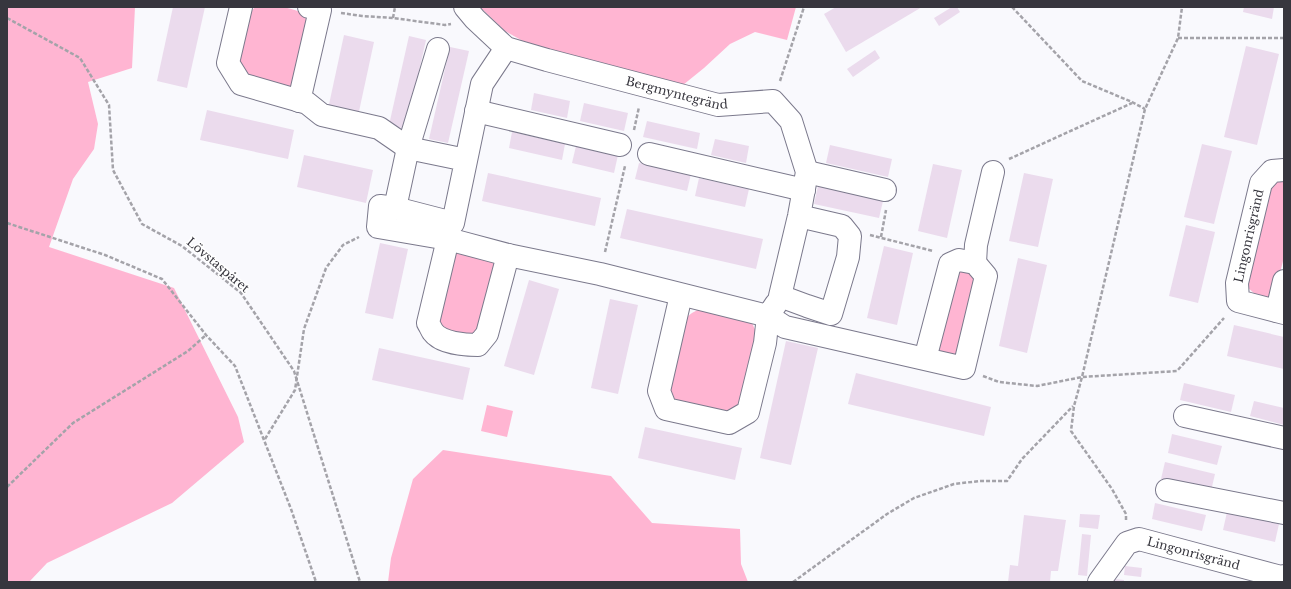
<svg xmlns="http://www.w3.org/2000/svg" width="1291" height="589" viewBox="0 0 1291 589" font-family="'Libre Baskerville',serif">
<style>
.green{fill:#ffb5d2}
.building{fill:#ebdbed}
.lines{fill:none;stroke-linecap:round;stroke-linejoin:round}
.minor-casing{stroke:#7b798c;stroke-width:24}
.path{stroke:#a4a3a9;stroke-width:2.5;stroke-dasharray:4 2;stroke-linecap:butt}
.minor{stroke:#fff;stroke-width:22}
.labels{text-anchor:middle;stroke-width:3;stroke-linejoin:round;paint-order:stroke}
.street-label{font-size:12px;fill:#37363e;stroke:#fff}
</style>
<rect width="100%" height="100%" fill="#f9f9fd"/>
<g class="green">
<polygon points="7,7 135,7 132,68 88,82 98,124 94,149 73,179 49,247 174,288 238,417 244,442 172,503 47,563 29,582 7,582"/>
<path d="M 255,7 C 273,7 287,5 304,14 L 307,23 L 294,90 L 246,78 L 234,62 L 246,18 Z"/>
<polygon points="480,7 796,7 787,40 755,32 730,44 704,68 683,85 530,45 505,31"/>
<polygon points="1284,178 1284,257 1274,297 1258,297 1244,284 1268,184"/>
<polygon points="454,248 492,260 499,273 480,336 436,328"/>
<polygon points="963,269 978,276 957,355 947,358 936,351 956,273"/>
<polygon points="703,307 752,323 757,334 742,400 737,409 728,413 681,404 670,397 666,390 683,320 692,313"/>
<polygon points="487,405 513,411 507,437 481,431"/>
<polygon points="443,450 611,476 652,523 740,529 741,564 748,582 388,582 391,558 413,479"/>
</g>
<g class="building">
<polygon points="173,7 205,7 187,88 157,81"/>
<polygon points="836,7 922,7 846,52 824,14"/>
<polygon points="952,7 957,7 960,12 939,26 934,18"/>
<polygon points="1244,7 1274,7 1272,19 1243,12"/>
<polygon points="344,35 374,42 358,116 328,109"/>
<polygon points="409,36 426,40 406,129 389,125"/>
<polygon points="1246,46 1279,54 1257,145 1224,137"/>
<polygon points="450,47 469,51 448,143 429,139"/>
<polygon points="875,50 880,58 853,77 847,69"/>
<polygon points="534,93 570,101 567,118 531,110"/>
<polygon points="584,103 628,113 624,131 580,121"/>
<polygon points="207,110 294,130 288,159 200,140"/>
<polygon points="647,121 700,133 697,149 643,137"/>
<polygon points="512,132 565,144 562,160 509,148"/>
<polygon points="715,139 749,146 746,163 711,155"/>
<polygon points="1202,144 1232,151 1214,224 1184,217"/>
<polygon points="830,145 892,159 888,177 826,163"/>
<polygon points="576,146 618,155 614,173 572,163"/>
<polygon points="304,155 373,170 366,203 297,187"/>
<polygon points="639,163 691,174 687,191 635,179"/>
<polygon points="933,164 962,170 947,238 918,231"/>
<polygon points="488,173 601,198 595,226 482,201"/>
<polygon points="1024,173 1053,179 1038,247 1009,241"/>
<polygon points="699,178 749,189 745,207 695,196"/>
<polygon points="818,186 883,201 879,218 814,204"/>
<polygon points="627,209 763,239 756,269 620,238"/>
<polygon points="1186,225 1215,232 1198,303 1169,296"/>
<polygon points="380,243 408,249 393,319 365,313"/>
<polygon points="884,246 913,253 897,325 867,318"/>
<polygon points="1018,258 1047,265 1027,353 999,346"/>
<polygon points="529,280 559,289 534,375 504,366"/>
<polygon points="610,299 638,305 618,394 591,388"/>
<polygon points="1234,325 1284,337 1284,369 1227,356"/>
<polygon points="786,341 818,348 791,465 760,458"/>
<polygon points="379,348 470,368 463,400 372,380"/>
<polygon points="856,373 991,407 984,436 848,404"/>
<polygon points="1184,383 1235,395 1231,412 1180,400"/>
<polygon points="1254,401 1284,408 1284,425 1250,416"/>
<polygon points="645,427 742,448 735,480 638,458"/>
<polygon points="1172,434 1222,446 1217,465 1168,453"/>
<polygon points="1165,462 1215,474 1211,491 1161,479"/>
<polygon points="1155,503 1206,515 1202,531 1152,519"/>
<polygon points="1227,512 1279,524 1275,542 1223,530"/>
<polygon points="1080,514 1100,515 1098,529 1079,527"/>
<polygon points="1024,515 1066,520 1058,571 1051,571 1050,582 1008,582 1010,565 1018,566"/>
<polygon points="1082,534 1091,535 1087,576 1078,575"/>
<polygon points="1125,566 1142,568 1141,577 1124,575"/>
<polygon points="1114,579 1124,580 1124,582 1114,582"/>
</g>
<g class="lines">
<defs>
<g id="minor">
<polyline points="241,7 228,63 241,84 307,103 322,115 379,128 408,148 438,49"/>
<path id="s1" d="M 465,7 L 475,19 L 506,48 L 547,60 L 718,105 L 773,101 L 791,121 L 807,172 L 799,216 L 780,296 L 807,306 L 831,314 L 848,257 L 850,236 L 842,226 L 799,216"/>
<polyline points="299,101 320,10 309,7"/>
<polyline points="476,111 620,145"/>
<polyline points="649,154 804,190"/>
<polyline points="466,160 408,148 395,208 453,223 482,84 506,48"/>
<polyline points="1284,170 1272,171 1261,183 1237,283 1238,301 1284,313"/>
<polyline points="807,172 885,190"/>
<polyline points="395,208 380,206 378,227 448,239 508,255 600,274 768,316 776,304"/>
<path d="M 448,239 L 428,323 C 430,326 431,329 433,332 C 441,343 465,345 478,345 L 487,334 L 508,255"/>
<polyline points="975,263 976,245 993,172"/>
<polyline points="681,295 659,391 666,409 729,423 748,412 765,343 768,316 785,327 964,368 986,276 975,263 959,260 950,264 925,359"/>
<polyline points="1277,311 1284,281"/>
<polyline points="1185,416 1284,438"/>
<polyline points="1167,490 1284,513"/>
<path id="s2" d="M 1099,582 L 1127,543 L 1139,539 L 1281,577 L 1284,576"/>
</g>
</defs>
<use href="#minor" class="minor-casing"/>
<g class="path">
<polyline points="1012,7 1082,81 1132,102 1145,109"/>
<polyline points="341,13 362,16 393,18 445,25 451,24"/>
<polyline points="7,18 80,58 109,105 113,170 142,224 182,246 241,293 294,371 360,582"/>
<polyline points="393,18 395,7"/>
<polyline points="1178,38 1284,38"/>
<polyline points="780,81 804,7"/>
<polyline points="634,130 639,107"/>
<polyline points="1009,159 1132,103"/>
<polyline points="7,223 105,255 162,279 206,335 235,366 291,509 316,582"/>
<polyline points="870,235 933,251"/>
<polyline points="881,237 886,210"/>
<polyline points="605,252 625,166"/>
<polyline points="983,376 999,382 1037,386 1082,377 1177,371 1224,318"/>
<polyline points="265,439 295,390 304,329 326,268 343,245 359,237"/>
<polyline points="7,487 73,423 188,351 206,335"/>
<polyline points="1126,520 1126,514 1112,489 1071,431 1074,406 1082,377 1145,109 1178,38 1182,7"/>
<polyline points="793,582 887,514 914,498 954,484 980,481 1007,481 1022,459 1073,406"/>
</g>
<use href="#minor" class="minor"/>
</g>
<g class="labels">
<g class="street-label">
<text dy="4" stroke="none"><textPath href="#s1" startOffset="235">Bergmyntegränd</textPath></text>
<text transform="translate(1249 236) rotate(-77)" y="4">Lingonrisgränd</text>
<text transform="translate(218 265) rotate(40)" y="4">Lövstaspåret</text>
<text dy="4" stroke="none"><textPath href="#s2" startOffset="117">Lingonrisgränd</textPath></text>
</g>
</g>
<rect width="1291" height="589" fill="none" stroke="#37363e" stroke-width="16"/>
</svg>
